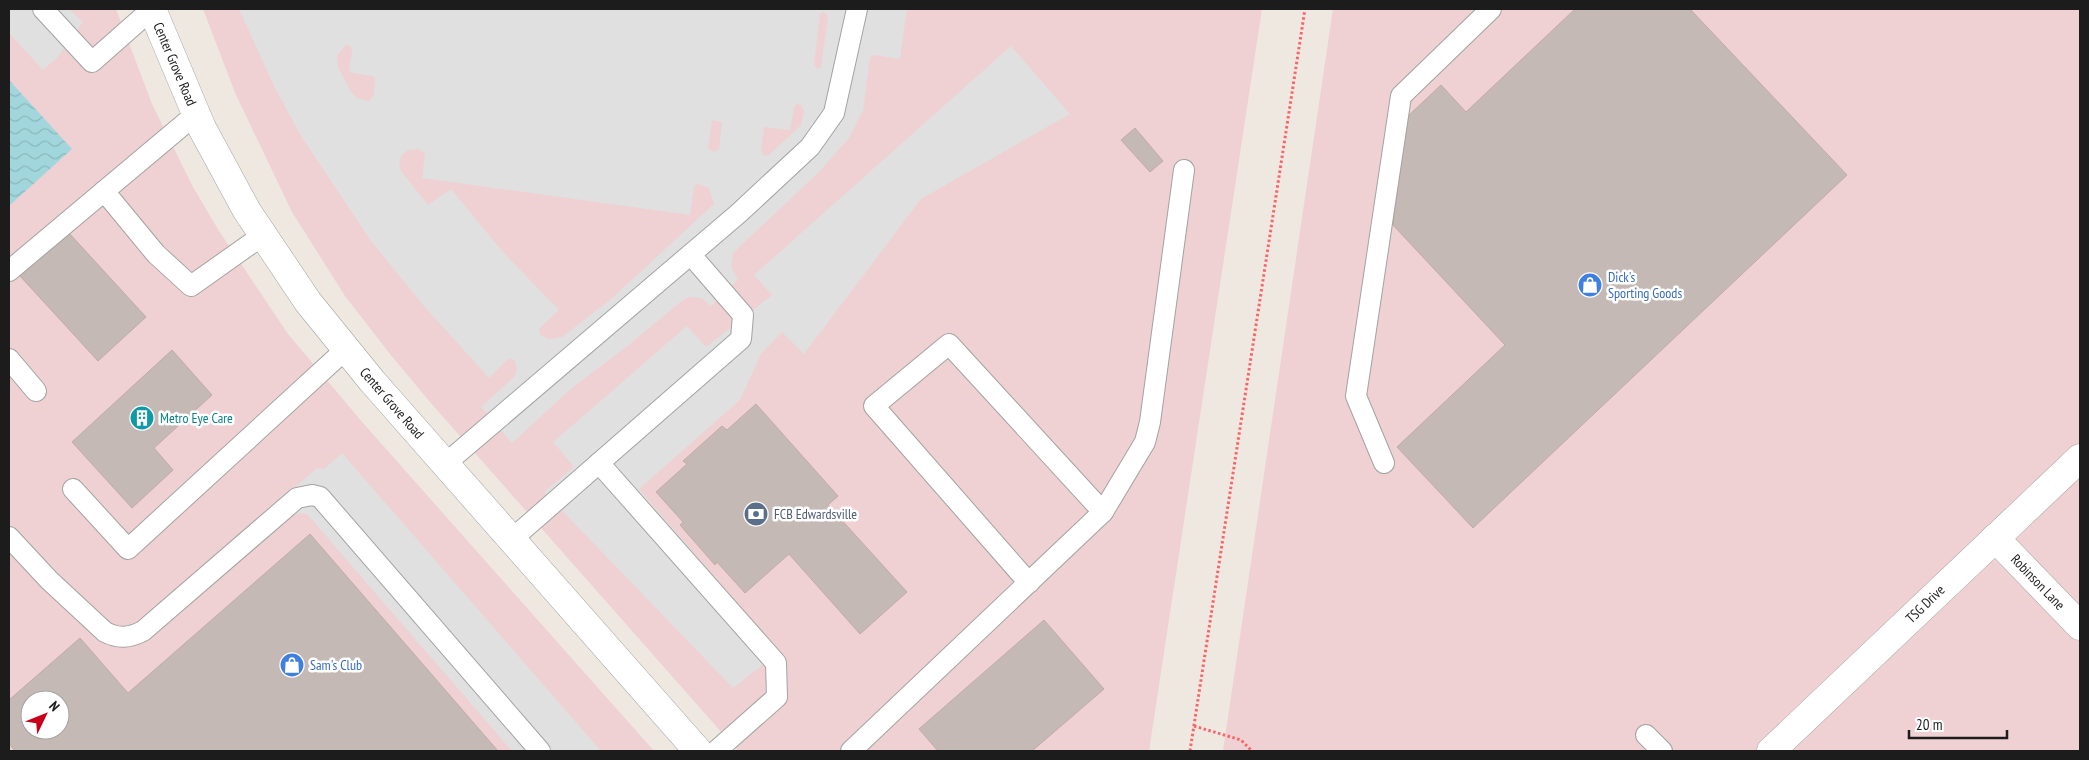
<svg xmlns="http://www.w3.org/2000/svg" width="2089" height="760" viewBox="0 0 2089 760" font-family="'PT Sans Narrow',sans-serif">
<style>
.commercial{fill:#efd0d3;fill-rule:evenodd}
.parking{fill:#e0e0e0;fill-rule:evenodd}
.water{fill:url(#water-waves)}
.building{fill:#c5b9b5;stroke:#bfaca4;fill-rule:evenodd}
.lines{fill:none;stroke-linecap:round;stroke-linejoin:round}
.service-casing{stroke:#a3a3a3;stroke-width:22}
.minor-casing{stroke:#a3a3a3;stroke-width:29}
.tertiary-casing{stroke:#a3a3a3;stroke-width:29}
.path{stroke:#fb6569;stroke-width:3;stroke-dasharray:2.5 2.5;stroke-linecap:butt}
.service{stroke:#fff;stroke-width:20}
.minor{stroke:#fff;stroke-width:28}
.tertiary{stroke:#fff;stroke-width:28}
.labels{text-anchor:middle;stroke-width:5;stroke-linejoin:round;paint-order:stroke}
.street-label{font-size:14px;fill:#1c1c1c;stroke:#fff}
.shop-label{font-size:14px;fill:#366cbe;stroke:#fff;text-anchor:start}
.culture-label{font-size:14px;fill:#0d838f;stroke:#fff;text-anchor:start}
.service-label{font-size:14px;fill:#4e5e75;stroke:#fff;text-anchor:start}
</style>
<defs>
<pattern id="water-waves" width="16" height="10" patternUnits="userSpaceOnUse" patternTransform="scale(1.25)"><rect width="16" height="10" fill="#a1d7dc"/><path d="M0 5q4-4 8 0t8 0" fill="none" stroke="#8ab8bc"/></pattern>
</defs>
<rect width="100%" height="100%" fill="#eee8e1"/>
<g class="commercial">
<path d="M 9,9 L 116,9 L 152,104 L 193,187 L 219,231 L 288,334 L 363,423 L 654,751 L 9,751 ZM 30,700 L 60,700 L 60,730 L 30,730 Z"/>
<polygon points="203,9 1262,9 1149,751 738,751 430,402 390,354 345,296 292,212 236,95"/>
<polygon points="1333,9 2080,9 2080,751 1223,751"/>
</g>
<g class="parking">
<polygon points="9,9 69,9 83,22 57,58 43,70 9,33"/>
<path d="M 239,9 L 907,9 L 900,59 L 874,55 L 870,58 L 863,111 L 849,138 L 820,171 L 733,253 L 731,267 L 738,280 L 711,306 L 701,298 L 689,297 L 683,300 L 630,344 L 572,388 L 512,443 L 481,407 L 514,377 L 517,370 L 515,361 L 509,358 L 489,378 L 423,305 L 371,241 L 301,136 L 274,86 ZM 823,11 L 828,16 L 821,67 L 818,69 L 814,65 L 820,14 ZM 346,45 L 350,45 L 352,50 L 349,72 L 375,77 L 374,95 L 369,101 L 357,98 L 351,92 L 338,67 L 337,55 ZM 797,104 L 801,105 L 804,111 L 801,125 L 769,155 L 764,156 L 761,151 L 764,127 L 790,130 L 794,107 ZM 712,120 L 722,122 L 719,149 L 714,152 L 708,148 ZM 418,149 L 425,153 L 422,178 L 690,215 L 694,187 L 697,184 L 709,188 L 714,204 L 611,299 L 562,337 L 549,339 L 540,335 L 539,329 L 559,310 L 502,251 L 451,189 L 428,205 L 401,171 L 399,163 L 402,155 L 408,150 Z"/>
<polygon points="1011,46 1070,114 921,199 804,354 782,332 761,354 740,400 639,489 779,652 733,688 544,492 574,467 553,442 687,326 706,347 772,295 754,275"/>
<polygon points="342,453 601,751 512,751 307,514 299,513 295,515 281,499 317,468 324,469"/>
</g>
<polygon class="water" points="9,80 72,149 9,206 9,79"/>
<g class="building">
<polygon points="1575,9 1690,9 1847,175 1473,528 1397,447 1505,345 1393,225 1407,117 1441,85 1466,112"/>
<polygon points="1135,128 1163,161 1150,172 1121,140"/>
<polygon points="68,232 146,317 98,361 20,276"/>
<polygon points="172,350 212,395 154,448 173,470 132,508 72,442"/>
<polygon points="756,404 838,496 828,505 907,592 860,634 789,554 745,593 717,562 715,565 680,525 683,522 656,492 687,464 683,461 722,426 727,430"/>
<path d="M 310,534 L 498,751 L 15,751 L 9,744 L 9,700 L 80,638 L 128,693 ZM 30,700 L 60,700 L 60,730 L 30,730 Z"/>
<polygon points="1044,620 1104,689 1032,751 938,751 919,729"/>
</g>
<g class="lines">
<defs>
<g id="service">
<polyline points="43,9 92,62 152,9"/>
<polyline points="104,191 156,254 191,286 263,235"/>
<polyline points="9,271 196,114"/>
<polyline points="9,359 36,391"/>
<polyline points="599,463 741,339 743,315 691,255"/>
<polyline points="1384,463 1356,396 1401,96 1491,9"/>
<polyline points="445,464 739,213 810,147 834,113 857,9"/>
<polyline points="73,489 128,549 346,349"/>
<polyline points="1103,512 1145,442 1150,422 1184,170"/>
<path d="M 9,537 L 49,580 L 105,632 C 119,639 129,638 143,631 L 297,498 L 312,495 L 320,497 L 540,751"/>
<polyline points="511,540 599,463 776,663 777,697 716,751"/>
<polyline points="1646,735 1662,751"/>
<polyline points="851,751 1103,512 949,344 874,406 1029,583"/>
</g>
<g id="minor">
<polyline points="1995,538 2080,626"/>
<polyline points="1771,751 2080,458"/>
</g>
<polyline id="tertiary" points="152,9 202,128 247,211 308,302 372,381 698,751"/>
</defs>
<use href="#service" class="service-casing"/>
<use href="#minor" class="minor-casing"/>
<use href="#tertiary" class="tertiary-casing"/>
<g class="path">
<polyline points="1194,726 1241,740 1252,751"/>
<polyline points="1190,751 1305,9"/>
</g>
<use href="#service" class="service"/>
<use href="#minor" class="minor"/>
<use href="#tertiary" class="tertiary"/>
</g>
<defs>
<symbol id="shop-disc" viewBox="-11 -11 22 22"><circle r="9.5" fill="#3f7fe0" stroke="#fff"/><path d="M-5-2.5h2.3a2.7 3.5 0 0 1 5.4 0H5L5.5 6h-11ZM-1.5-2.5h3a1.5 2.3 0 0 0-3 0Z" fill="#fff"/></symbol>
<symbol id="building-disc" viewBox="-11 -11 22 22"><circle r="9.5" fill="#0f9aa8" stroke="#fff"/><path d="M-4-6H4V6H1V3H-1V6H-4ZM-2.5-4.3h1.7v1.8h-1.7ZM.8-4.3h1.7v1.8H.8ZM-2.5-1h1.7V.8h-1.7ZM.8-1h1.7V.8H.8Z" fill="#fff"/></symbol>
<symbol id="bank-disc" viewBox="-11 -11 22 22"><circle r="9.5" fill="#5c6f8a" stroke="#fff"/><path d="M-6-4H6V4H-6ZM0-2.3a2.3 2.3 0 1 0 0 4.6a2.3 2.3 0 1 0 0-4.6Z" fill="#fff"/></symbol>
</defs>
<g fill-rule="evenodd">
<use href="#shop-disc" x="1576" y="271" width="28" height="28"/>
<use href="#building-disc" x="128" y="404" width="28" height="28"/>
<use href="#bank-disc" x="742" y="500" width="28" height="28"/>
<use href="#shop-disc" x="278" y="651" width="28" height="28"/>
</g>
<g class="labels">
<g class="street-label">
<text transform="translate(175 64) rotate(67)" y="5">Center Grove Road</text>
<text transform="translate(392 403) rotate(49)" y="5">Center Grove Road</text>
<text transform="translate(2038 582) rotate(46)" y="5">Robinson Lane</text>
<text transform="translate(1925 604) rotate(-44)" y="5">TSG Drive</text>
</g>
<g class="shop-label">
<text x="1608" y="282">Dick's<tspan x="1608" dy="16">Sporting Goods</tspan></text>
<text x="310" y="670">Sam's Club</text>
</g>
<g class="culture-label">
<text x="160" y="423">Metro Eye Care</text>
</g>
<g class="service-label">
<text x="774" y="519">FCB Edwardsville</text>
</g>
</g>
<rect width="2089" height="760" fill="none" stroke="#1c1c1c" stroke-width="20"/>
<g transform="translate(45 715) rotate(47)"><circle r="24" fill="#ffffff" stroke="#a4a4a4"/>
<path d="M0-4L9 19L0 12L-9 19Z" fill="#c8001a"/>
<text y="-8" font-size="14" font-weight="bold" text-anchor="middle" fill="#1c1c1c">N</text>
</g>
<path d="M1909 730v8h98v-8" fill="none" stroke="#1c1c1c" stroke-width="2.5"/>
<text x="1916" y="730" font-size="15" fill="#1c1c1c" stroke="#ffffff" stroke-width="4" paint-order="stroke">20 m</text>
</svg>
